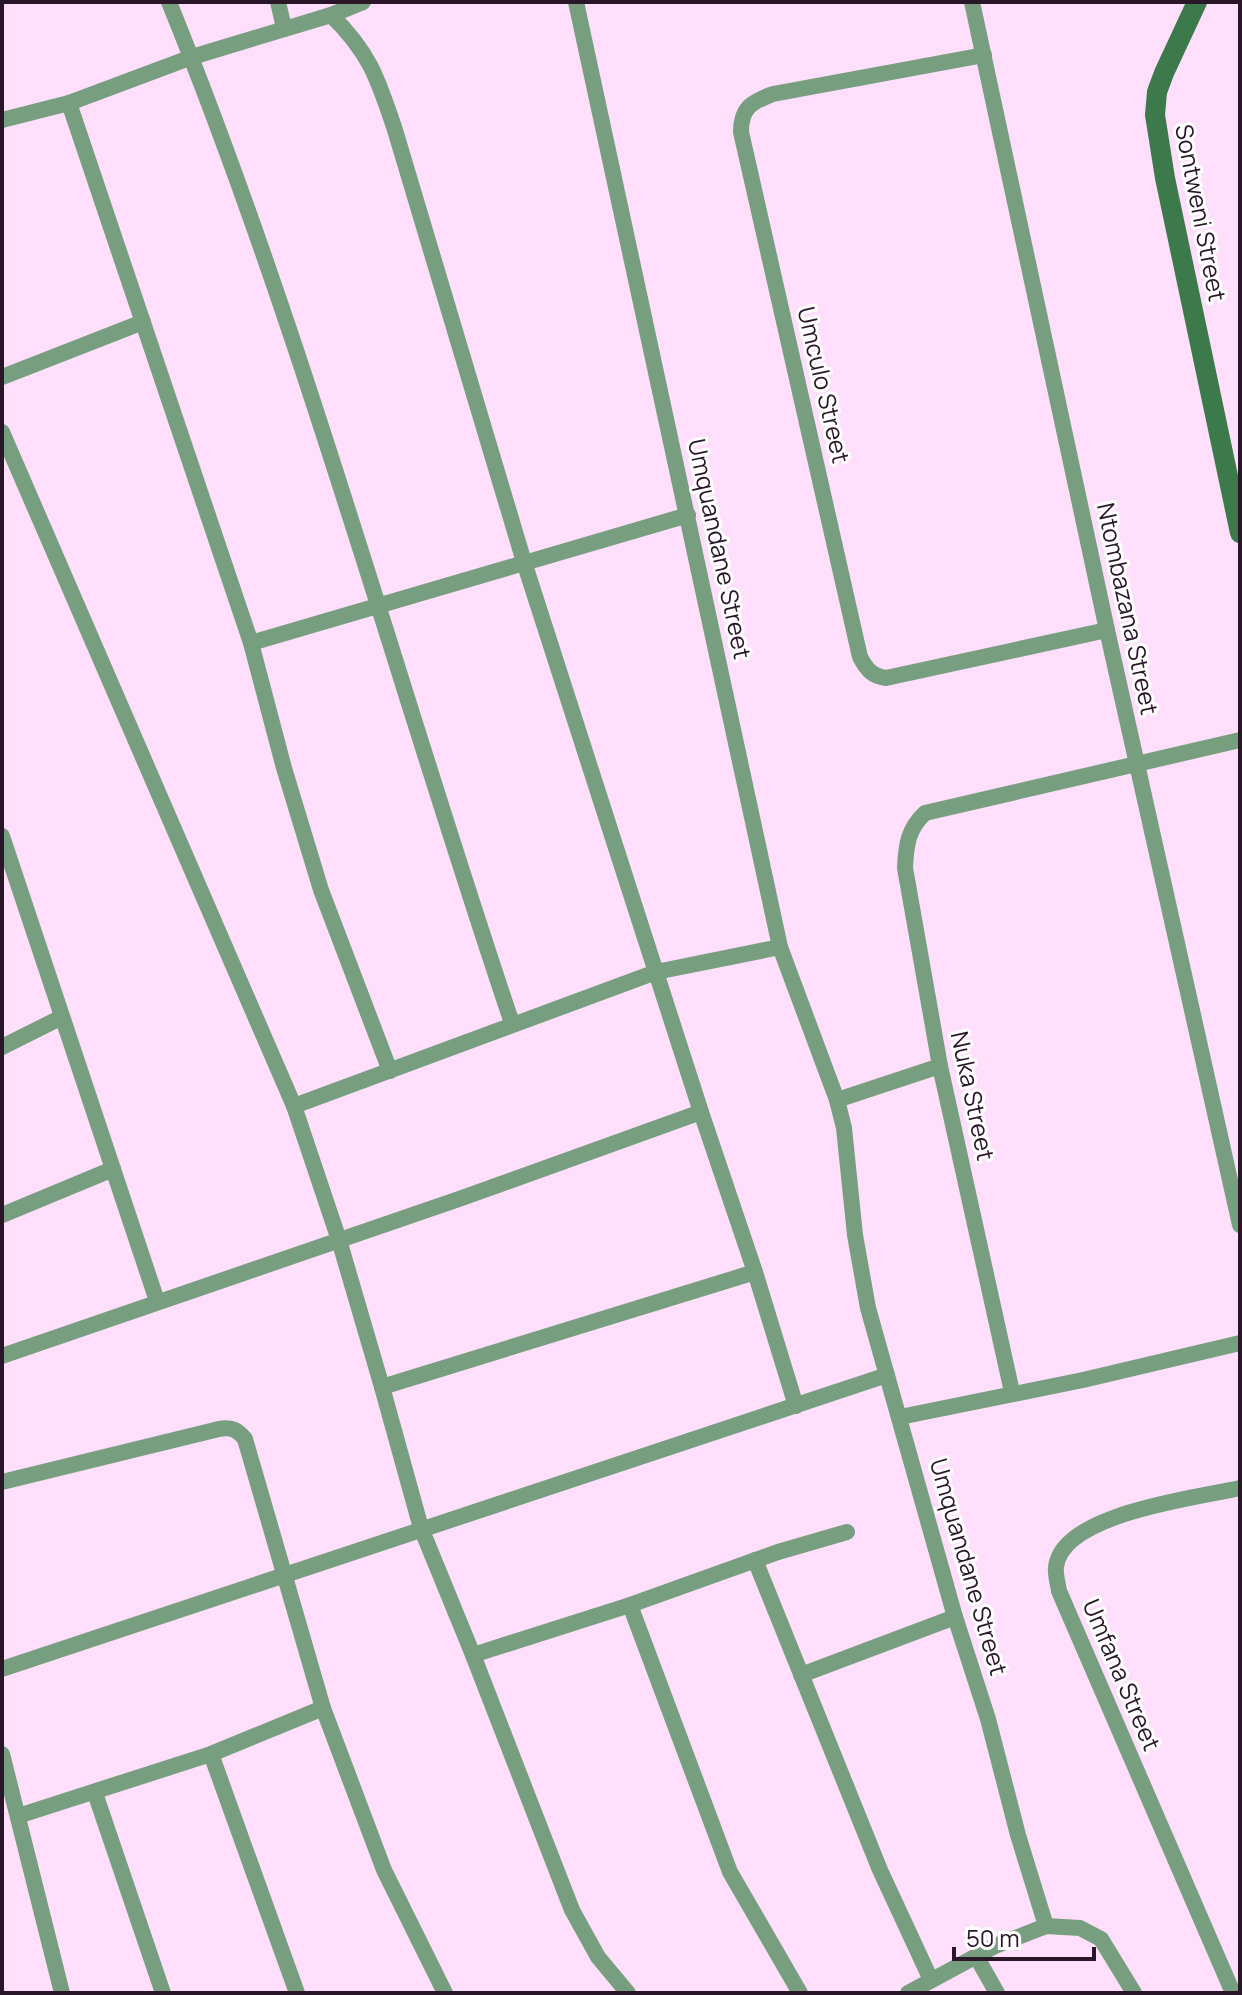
<svg xmlns="http://www.w3.org/2000/svg" width="1242" height="1995" viewBox="0 0 1242 1995" font-family="Manrope,sans-serif">
<style>
.lines{fill:none;stroke-linecap:round;stroke-linejoin:round}
.street{stroke:#779f7f;stroke-width:16}
.secondary{stroke:#3c7a4c;stroke-width:20}
.labels{text-anchor:middle;stroke-width:6;stroke-linejoin:round;paint-order:stroke}
.street-label{font-size:24px;fill:#291628;stroke:#fff}
</style>
<rect width="100%" height="100%" fill="#ffdffb"/>
<g class="lines">
<g class="street">
<path d="M 169,2 C 304,335 397,683 512,1023"/>
<polyline points="278,2 284,28"/>
<polyline points="576,2 780,947 837,1100 940,1066"/>
<polyline points="972,2 1107,630 1240,1225"/>
<path d="M 984,55 L 773,94 C 751,102 741,108 741,132 L 860,657 C 867,670 872,676 886,678 L 1107,630"/>
<polyline points="69,103 251,643 688,515"/>
<polyline points="2,120 69,103 192,57 331,15 363,2"/>
<polyline points="2,377 143,322"/>
<polyline points="2,432 294,1106 339,1240 382,1387"/>
<polyline points="251,643 284,768 321,890 390,1071"/>
<polyline points="2,836 113,1169"/>
<polyline points="2,1047 62,1017"/>
<polyline points="837,1100 844,1128 855,1235 868,1308 955,1617 988,1719 1018,1835 1046,1926"/>
<polyline points="294,1106 656,972 780,947"/>
<polyline points="701,1112 755,1272"/>
<polyline points="2,1215 113,1169 157,1301"/>
<path d="M 2,1356 L 459,1199 L 701,1112 L 524,562 L 395,130 C 378,79 370,53 331,15"/>
<path d="M 1012,1392 L 940,1066 L 905,868 C 906,845 908,829 925,813 L 1240,740"/>
<polyline points="796,1406 755,1272 382,1387 421,1528 473,1655 630,1605 778,1552 847,1532"/>
<polyline points="900,1417 1083,1380 1240,1343"/>
<path d="M 2,1482 L 219,1429 C 231,1427 237,1429 245,1439 L 323,1708 L 384,1870 L 445,1993"/>
<polyline points="755,1560 880,1870 931,1980"/>
<polyline points="630,1605 730,1872 800,1993"/>
<polyline points="473,1655 572,1910 598,1957 628,1993"/>
<polyline points="2,1669 887,1375"/>
<polyline points="801,1675 955,1617"/>
<polyline points="2,1754 62,1993"/>
<polyline points="211,1754 297,1993"/>
<polyline points="95,1793 163,1993"/>
<polyline points="18,1816 211,1754 323,1708"/>
<polyline points="976,1956 997,1993"/>
<polyline points="908,1993 995,1946 1046,1926 1080,1928 1101,1939 1134,1993"/>
<path d="M 1233,1993 L 1059,1591 C 1058,1584 1055,1574 1056,1567 C 1062,1513 1197,1498 1240,1488"/>
</g>
<polyline class="secondary" points="1197,2 1164,73 1157,92 1155,115 1165,178 1240,533"/>
</g>
<g class="labels">
<g class="street-label">
<text transform="translate(1200 213) rotate(79)" y="8">Sontweni Street</text>
<text transform="translate(823 385) rotate(77)" y="8">Umculo Street</text>
<text transform="translate(719 549) rotate(78)" y="8">Umquandane Street</text>
<text transform="translate(1127 609) rotate(78)" y="8">Ntombazana Street</text>
<text transform="translate(972 1096) rotate(78)" y="8">Nuka Street</text>
<text transform="translate(968 1567) rotate(74)" y="8">Umquandane Street</text>
<text transform="translate(1121 1675) rotate(67)" y="8">Umfana Street</text>
</g>
</g>
<rect width="1242" height="1995" fill="none" stroke="#291628" stroke-width="8"/>
<path d="M954 1947v12h140v-12" fill="none" stroke="#291628" stroke-width="4"/>
<text x="966" y="1947" font-size="24" fill="#291628" stroke="#ffffff" stroke-width="6" paint-order="stroke">50 m</text>
</svg>
